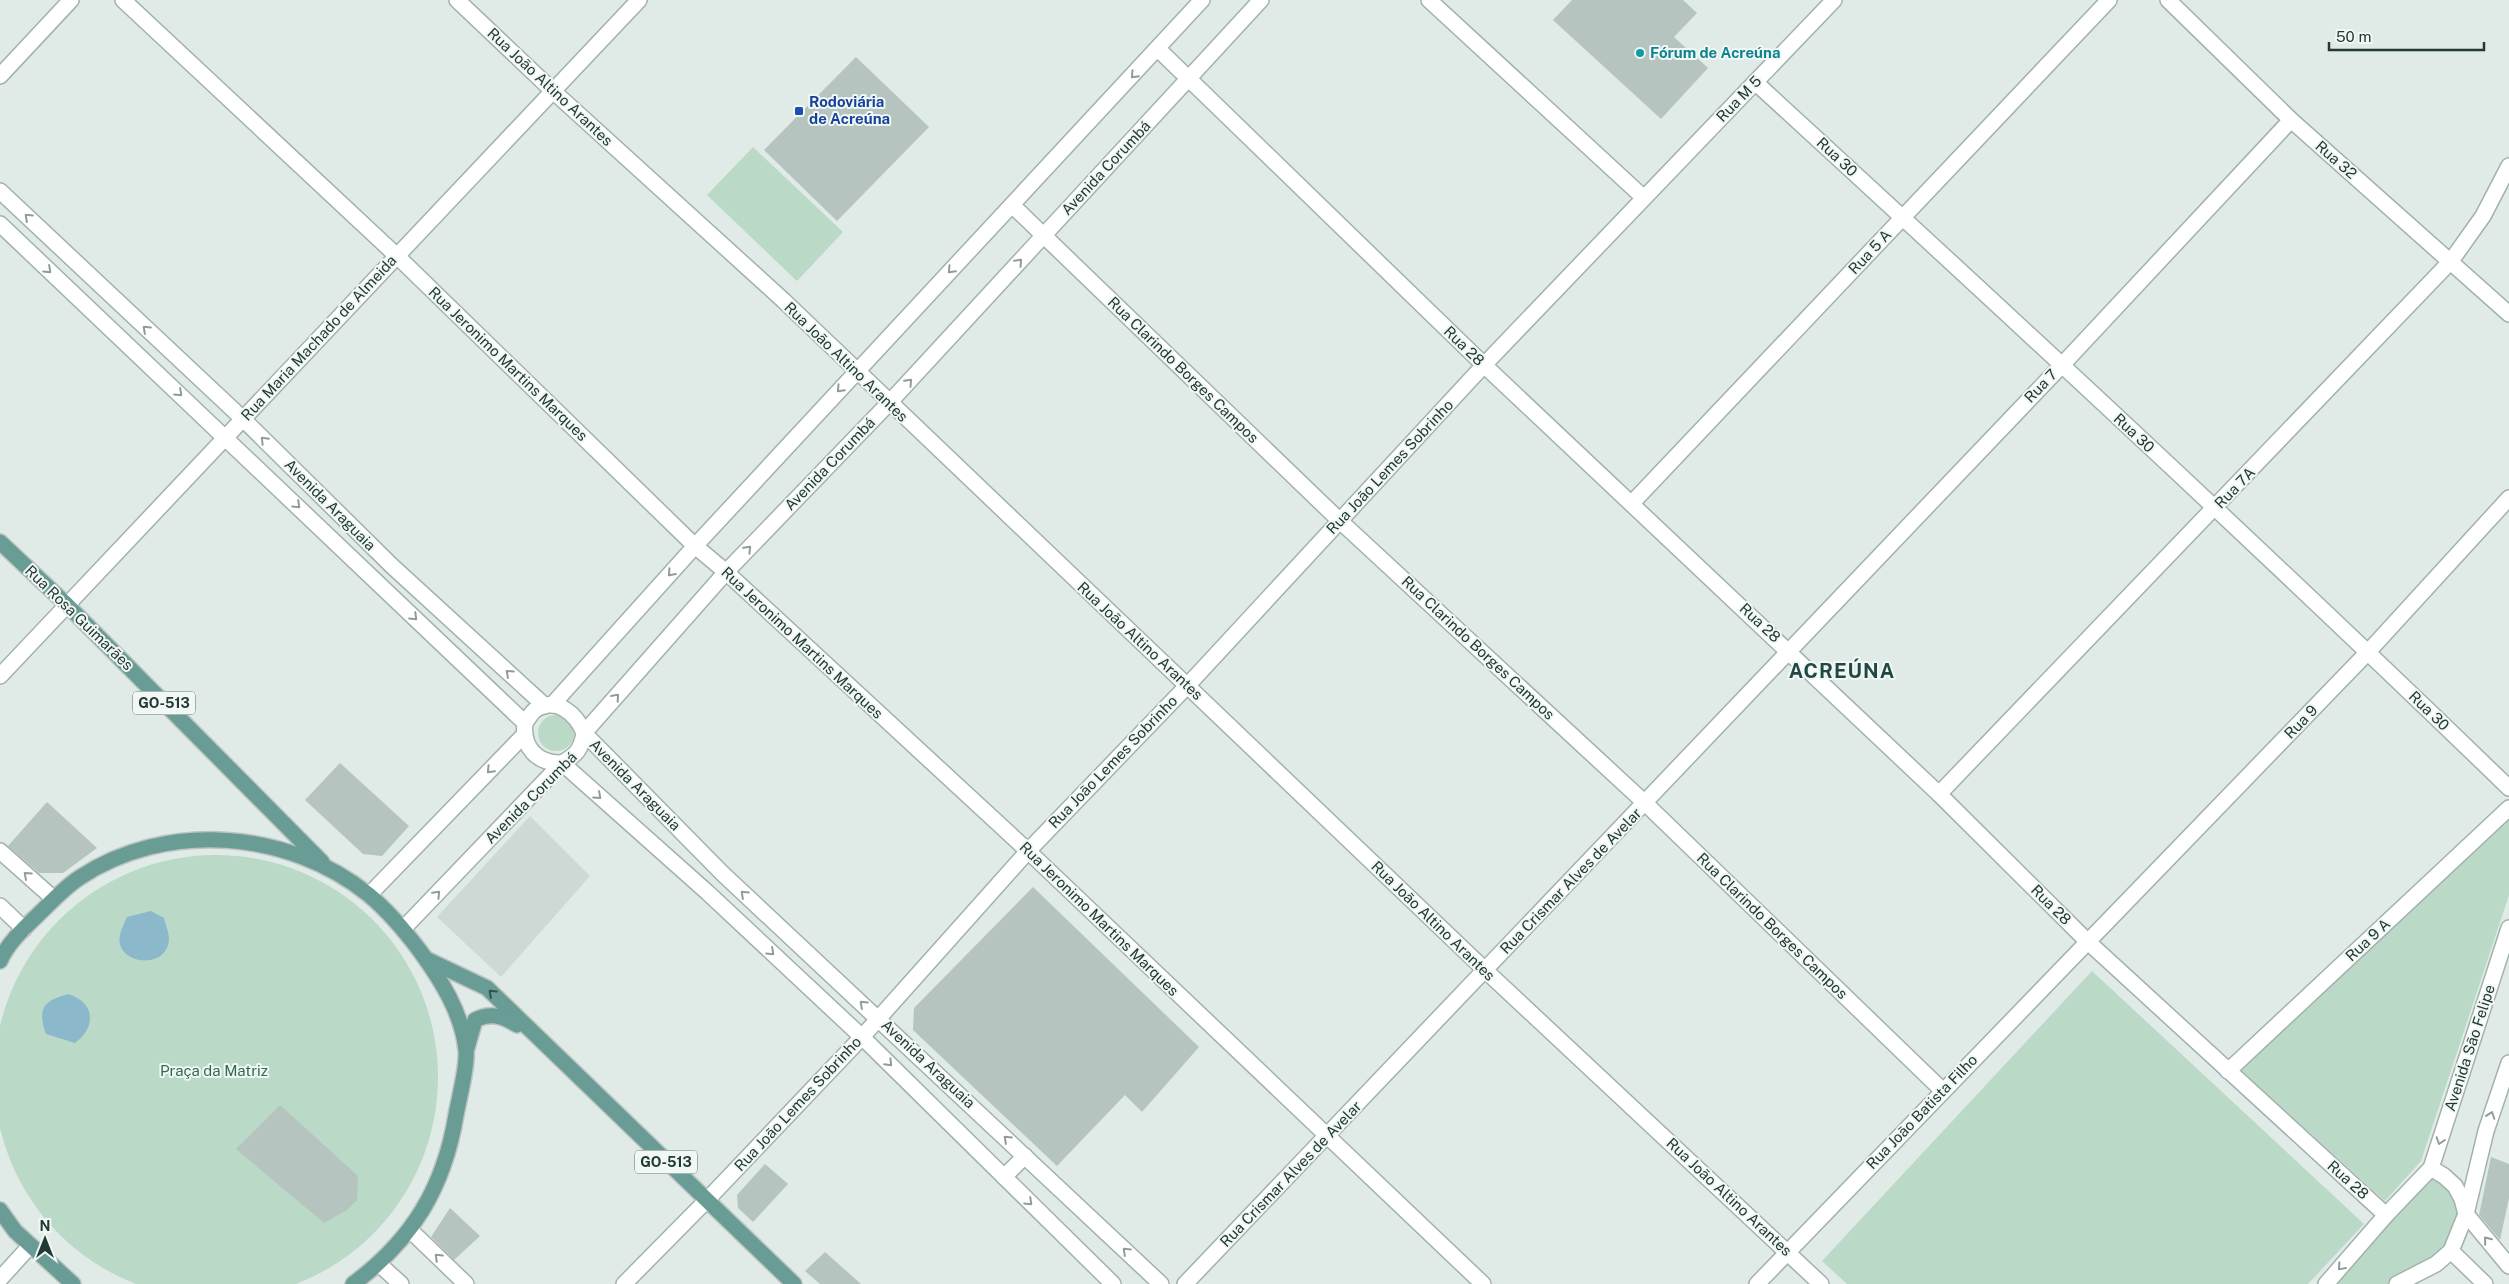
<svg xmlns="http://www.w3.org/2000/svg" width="2509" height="1284" viewBox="0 0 2509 1284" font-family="'Public Sans',sans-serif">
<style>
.built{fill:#ced9d6}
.green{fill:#bad9c7}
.water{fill:#8bb9cb}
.building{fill:#b6c4c0}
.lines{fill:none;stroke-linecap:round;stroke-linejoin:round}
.minor-casing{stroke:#a3b1ae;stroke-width:18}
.major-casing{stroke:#bdc4c2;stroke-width:18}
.minor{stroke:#fff;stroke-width:15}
.major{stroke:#689c95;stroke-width:15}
.oneway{stroke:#909c9a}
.oneway2{stroke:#34524d}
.culture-dot{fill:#0f9aa8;stroke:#f0f7f4;stroke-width:2}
.transit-dot{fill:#1a4fb4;stroke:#f0f7f4;stroke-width:2}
.labels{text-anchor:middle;stroke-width:4;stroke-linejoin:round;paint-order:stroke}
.shield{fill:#f0f7f4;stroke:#60726e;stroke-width:1}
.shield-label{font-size:14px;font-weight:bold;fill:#223935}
.culture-label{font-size:15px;font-weight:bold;fill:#0d838f;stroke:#f0f7f4;text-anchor:start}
.street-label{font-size:15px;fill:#223935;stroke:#f0f7f4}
.transit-label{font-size:15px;font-weight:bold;fill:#164399;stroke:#f0f7f4;text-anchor:start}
.park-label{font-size:15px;fill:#2f6c4f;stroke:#f0f7f4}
.district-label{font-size:20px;font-weight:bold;letter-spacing:1px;fill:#204944;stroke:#f0f7f4}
</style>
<rect width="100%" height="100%" fill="#e0eae7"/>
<polygon class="built" points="530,816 590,876 501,977 437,917"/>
<g class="green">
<polygon points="753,147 843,232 797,281 707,195"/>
<circle cx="556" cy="733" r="18"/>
<polygon points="2509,816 2509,895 2421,1161 2385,1201 2240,1070"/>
<circle cx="216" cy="1077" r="222"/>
<polygon points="2092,971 2364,1224 2308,1284 1847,1284 1822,1261"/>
<polygon points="2430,1171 2443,1176 2464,1213 2449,1251 2391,1284 2329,1284"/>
</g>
<g class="water">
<path d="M 151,911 L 164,918 C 166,926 171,937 168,945 C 161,970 114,963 120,935 C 121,929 125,922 127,917 Z"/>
<path d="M 68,994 C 95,1002 97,1027 75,1043 L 46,1034 C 37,1009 43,1001 68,994 Z"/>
</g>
<g class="building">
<polygon points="1572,0 1683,0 1697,13 1674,37 1708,68 1661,119 1553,20"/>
<polygon points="856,57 929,127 837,221 764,150"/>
<polygon points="340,763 409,826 382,856 363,854 305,800"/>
<polygon points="47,802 97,848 63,873 39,873 8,846"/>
<polygon points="1033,887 1199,1047 1142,1112 1125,1095 1057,1166 913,1030 914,1008"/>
<polygon points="280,1105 358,1176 357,1200 347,1210 324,1223 236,1149"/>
<polygon points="2491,1157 2509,1164 2509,1198 2500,1240 2479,1215"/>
<polygon points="765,1164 788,1184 753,1222 738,1208 737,1195"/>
<polygon points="450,1208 480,1236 454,1260 431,1237"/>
<polygon points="825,1252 861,1284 820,1284 805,1271"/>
</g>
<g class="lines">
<defs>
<g id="minor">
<polyline points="123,0 397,256 695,546 726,572 1028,851 1483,1284"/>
<polyline points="457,0 553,91 783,300 1486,971 1821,1284"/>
<polyline points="1429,0 1644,198"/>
<polyline points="2168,0 2291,120 2509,314"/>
<polyline points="1158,49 1484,365 1939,794 2087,941 2386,1215"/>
<polyline points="0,76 71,0"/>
<path d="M 1755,82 C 2009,315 2262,549 2509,788"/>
<polyline points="0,191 243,419 392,566 545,706"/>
<polyline points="1012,205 1340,521 1645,803 1943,1091"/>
<polyline points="0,224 525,723"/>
<polyline points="1632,503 2109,0"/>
<polyline points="0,676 639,0"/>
<polyline points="552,705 695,546 1202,0"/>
<path d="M 525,723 C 528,719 531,713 535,710 C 556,695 577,715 584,733 L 723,874 L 1161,1284"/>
<path d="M 525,723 C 522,747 537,764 562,763 L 707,892 L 862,1037 L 1113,1284"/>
<polyline points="1939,794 2451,261 2483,216 2509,166"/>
<polyline points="0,851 54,899"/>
<polyline points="369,895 524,735"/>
<polyline points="0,906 24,929"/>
<path d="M 403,929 L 562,763 C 576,755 581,750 584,733 L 726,572 L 889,403 L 1261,0"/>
<polyline points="2228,1071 2509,808"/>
<polyline points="2431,1168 2444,1176 2455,1186 2462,1199 2466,1214 2509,1266"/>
<polyline points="1004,1177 1025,1156"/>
<polyline points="410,1230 466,1284"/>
<polyline points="2451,1251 2485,1284"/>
<polyline points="379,1264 401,1284"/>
<polyline points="0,1279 30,1246"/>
<polyline points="624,1284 706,1201 862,1037 1028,851 1187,686 1484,365 1834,0"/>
<polyline points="1185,1284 2062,365 2291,120"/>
<polyline points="1757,1284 2368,652 2509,498"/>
<polyline points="2326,1284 2386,1215 2431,1168 2509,928"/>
<polyline points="2397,1284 2436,1264 2451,1251 2466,1214 2486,1131 2509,1063"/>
</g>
<g id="major">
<polyline points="0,542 67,605 322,862"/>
<polyline points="426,959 487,988 794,1284"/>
<path d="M 0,961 C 9,940 30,923 46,907 C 56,897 67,886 79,878 C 166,820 289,830 369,895 C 388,911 405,931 420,951 C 441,980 462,1013 466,1050 C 468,1065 459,1098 456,1115 C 444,1188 412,1240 353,1284"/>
<path d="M 467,1048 L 475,1020 C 491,1012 503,1016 517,1025"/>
<polyline points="0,1210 15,1231 73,1284"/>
</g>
</defs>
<use href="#minor" class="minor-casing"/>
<use href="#major" class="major-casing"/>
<use href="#minor" class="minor"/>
<use href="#major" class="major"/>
</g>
<defs><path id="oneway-chevron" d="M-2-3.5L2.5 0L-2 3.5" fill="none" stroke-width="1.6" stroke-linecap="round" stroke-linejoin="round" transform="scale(1.25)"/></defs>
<g class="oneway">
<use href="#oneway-chevron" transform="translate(1134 75) rotate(133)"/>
<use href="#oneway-chevron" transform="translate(28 217) rotate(-137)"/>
<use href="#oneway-chevron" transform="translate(1019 262) rotate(-47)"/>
<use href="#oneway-chevron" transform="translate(48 270) rotate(43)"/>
<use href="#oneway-chevron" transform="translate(951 270) rotate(133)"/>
<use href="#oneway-chevron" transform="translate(146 329) rotate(-137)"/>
<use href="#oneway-chevron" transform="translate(909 382) rotate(-47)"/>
<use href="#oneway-chevron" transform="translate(840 389) rotate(133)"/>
<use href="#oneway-chevron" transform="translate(179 393) rotate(43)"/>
<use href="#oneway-chevron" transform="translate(264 440) rotate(-135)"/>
<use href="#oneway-chevron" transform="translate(297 505) rotate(44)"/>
<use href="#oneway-chevron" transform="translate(748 549) rotate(-46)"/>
<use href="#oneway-chevron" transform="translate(671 573) rotate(132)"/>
<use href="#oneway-chevron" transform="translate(414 617) rotate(44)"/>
<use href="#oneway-chevron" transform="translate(509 673) rotate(-138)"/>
<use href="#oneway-chevron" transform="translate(616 697) rotate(-49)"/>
<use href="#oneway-chevron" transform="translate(490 770) rotate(134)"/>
<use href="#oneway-chevron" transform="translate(598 796) rotate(42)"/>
<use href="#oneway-chevron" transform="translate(27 875) rotate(-138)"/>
<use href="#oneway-chevron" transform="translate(437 894) rotate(-46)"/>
<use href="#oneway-chevron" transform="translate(744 894) rotate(-137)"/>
<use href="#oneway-chevron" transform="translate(771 952) rotate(43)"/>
<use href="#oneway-chevron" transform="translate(863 1004) rotate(-137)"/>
<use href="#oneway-chevron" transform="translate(889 1063) rotate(45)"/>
<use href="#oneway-chevron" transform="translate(2491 1115) rotate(-71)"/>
<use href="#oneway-chevron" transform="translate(1007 1139) rotate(-137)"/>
<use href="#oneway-chevron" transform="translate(2440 1141) rotate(108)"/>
<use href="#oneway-chevron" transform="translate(1029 1202) rotate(44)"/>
<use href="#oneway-chevron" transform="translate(2487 1240) rotate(-129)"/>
<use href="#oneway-chevron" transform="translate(1126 1251) rotate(-137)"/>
<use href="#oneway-chevron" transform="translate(438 1257) rotate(-136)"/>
<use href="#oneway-chevron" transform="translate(2341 1267) rotate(131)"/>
</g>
<use class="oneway2" href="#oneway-chevron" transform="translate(492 993) rotate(-137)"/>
<circle class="culture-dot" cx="1640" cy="53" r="5"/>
<rect class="transit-dot" x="794" y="106" width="10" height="10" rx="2.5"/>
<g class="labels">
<g class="shield">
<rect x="133" y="691.5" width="62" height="23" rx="4"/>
<rect x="635" y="1150.5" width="62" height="23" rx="4"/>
</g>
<g class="shield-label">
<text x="164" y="708">GO-513</text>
<text x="666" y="1167">GO-513</text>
</g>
<g class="culture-label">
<text x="1650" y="58">Fórum de Acreúna</text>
</g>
<g class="street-label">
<text transform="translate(550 87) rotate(43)" y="5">Rua João Altino Arantes</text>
<text transform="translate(1739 99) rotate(-46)" y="5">Rua M 5</text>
<text transform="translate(1837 157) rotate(43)" y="5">Rua 30</text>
<text transform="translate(2336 160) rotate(41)" y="5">Rua 32</text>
<text transform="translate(1106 168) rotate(-47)" y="5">Avenida Corumbá</text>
<text transform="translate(1870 252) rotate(-47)" y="5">Rua 5 A</text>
<text transform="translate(319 338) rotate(-47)" y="5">Rua Maria Machado de Almeida</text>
<text transform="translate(1464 346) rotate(44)" y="5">Rua 28</text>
<text transform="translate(846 362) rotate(44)" y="5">Rua João Altino Arantes</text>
<text transform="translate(508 364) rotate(44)" y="5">Rua Jeronimo Martins Marques</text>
<text transform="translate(1183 370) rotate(44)" y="5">Rua Clarindo Borges Campos</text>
<text transform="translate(2041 386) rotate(-46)" y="5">Rua 7</text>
<text transform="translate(2134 433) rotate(43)" y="5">Rua 30</text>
<text transform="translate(830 464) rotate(-46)" y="5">Avenida Corumbá</text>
<text transform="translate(1390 467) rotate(-47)" y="5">Rua João Lemes Sobrinho</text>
<text transform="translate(2235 488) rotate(-46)" y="5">Rua 7A</text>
<text transform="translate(330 505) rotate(45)" y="5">Avenida Araguaia</text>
<text transform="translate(79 618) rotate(44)" y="5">Rua Rosa Guimarães</text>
<text transform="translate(1760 623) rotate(43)" y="5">Rua 28</text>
<text transform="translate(1140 641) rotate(43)" y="5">Rua João Altino Arantes</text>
<text transform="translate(802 643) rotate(43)" y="5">Rua Jeronimo Martins Marques</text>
<text transform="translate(1478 648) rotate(43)" y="5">Rua Clarindo Borges Campos</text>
<text transform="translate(2429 711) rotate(44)" y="5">Rua 30</text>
<text transform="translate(2301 722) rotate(-46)" y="5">Rua 9</text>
<text transform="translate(1113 762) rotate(-46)" y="5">Rua João Lemes Sobrinho</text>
<text transform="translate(635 785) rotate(45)" y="5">Avenida Araguaia</text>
<text transform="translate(531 798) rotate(-45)" y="5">Avenida Corumbá</text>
<text transform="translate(1571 881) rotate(-46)" y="5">Rua Crismar Alves de Avelar</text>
<text transform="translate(2051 905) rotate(45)" y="5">Rua 28</text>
<text transform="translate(1099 919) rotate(44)" y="5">Rua Jeronimo Martins Marques</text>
<text transform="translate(1433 921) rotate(44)" y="5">Rua João Altino Arantes</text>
<text transform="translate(1772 926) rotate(44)" y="5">Rua Clarindo Borges Campos</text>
<text transform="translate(2368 940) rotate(-43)" y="5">Rua 9 A</text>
<text transform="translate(2470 1048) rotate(-72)" y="5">Avenida São Felipe</text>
<text transform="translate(928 1064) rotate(43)" y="5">Avenida Araguaia</text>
<text transform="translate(798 1104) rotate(-47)" y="5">Rua João Lemes Sobrinho</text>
<text transform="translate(1922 1112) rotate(-46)" y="5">Rua João Batista Filho</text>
<text transform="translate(1291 1174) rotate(-46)" y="5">Rua Crismar Alves de Avelar</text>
<text transform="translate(2348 1180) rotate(42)" y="5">Rua 28</text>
<text transform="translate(1729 1197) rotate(43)" y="5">Rua João Altino Arantes</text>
</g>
<g class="transit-label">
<text x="809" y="107">Rodoviária<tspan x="809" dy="17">de Acreúna</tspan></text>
</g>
<g class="park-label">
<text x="214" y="1076">Praça da Matriz</text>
</g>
<g class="district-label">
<text x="1842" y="678">ACREÚNA</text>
</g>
</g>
<g transform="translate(45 1239)" stroke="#f0f7f4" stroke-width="4" paint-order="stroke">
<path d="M0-4L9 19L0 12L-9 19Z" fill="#223935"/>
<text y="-8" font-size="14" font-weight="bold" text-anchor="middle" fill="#223935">N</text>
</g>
<path d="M2329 42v8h155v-8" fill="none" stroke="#223935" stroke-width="2.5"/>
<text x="2336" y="42" font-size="15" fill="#223935" stroke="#f0f7f4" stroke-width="4" paint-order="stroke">50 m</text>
</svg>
